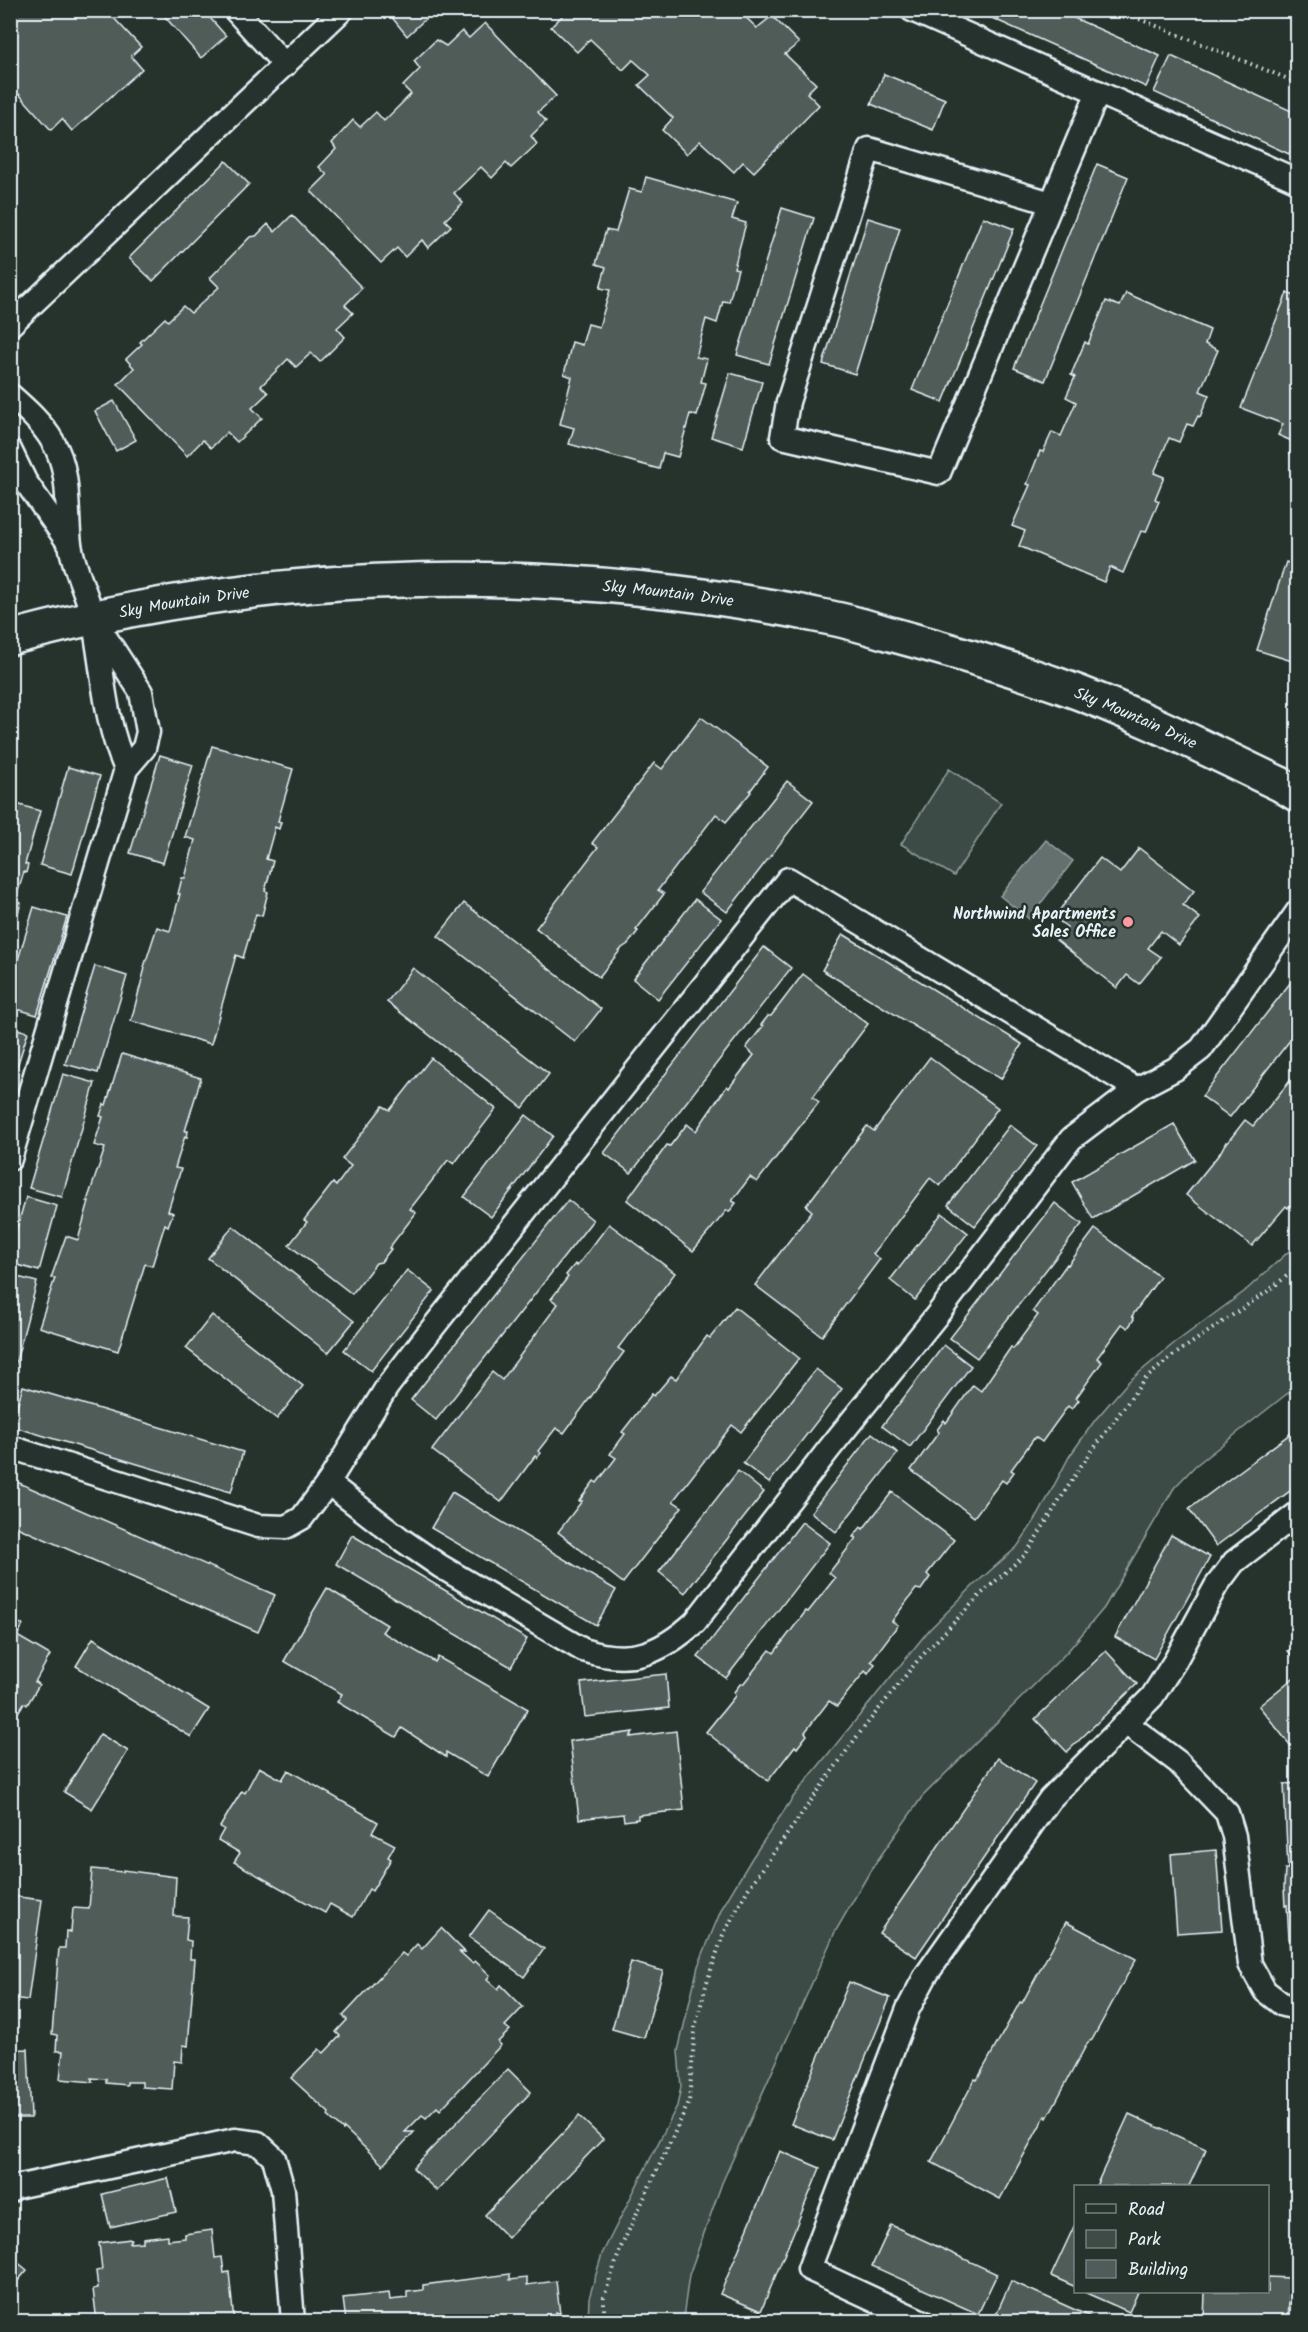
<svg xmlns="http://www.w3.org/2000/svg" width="1308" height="2332" viewBox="0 0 1308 2332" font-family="Kalam,sans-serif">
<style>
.green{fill:#3e4b47;stroke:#939ea0;stroke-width:1.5}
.water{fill:#636f6d;stroke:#98a3a5;stroke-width:1.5}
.building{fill:#505c59;stroke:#e8f1f8;stroke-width:1.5}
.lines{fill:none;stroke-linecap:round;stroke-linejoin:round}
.lane-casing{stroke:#e8f1f8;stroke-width:27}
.secondary-casing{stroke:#e8f1f8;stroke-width:38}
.path{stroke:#e8f1f8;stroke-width:4;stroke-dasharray:1.5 4.5;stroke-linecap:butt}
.lane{stroke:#26332d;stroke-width:22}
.secondary{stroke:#26332d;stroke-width:33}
.poi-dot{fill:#ff9aa2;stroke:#26332d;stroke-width:2}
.labels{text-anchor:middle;stroke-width:5;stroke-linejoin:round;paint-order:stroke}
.street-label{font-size:16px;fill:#e8f1f8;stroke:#26332d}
.poi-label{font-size:16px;font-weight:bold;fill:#e8f1f8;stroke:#26332d;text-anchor:end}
</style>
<rect width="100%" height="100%" fill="#26332d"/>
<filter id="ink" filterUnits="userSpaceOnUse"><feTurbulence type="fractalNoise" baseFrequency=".0167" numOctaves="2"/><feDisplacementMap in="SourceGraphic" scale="12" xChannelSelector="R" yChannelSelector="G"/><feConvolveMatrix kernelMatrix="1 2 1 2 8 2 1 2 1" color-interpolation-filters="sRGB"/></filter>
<g filter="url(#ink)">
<g class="green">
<polygon points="949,769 1001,803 954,876 901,844"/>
<polygon points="1297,1244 1297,1386 1195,1466 1174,1488 1104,1608 1067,1652 922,1797 872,1868 835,1932 722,2183 689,2275 684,2311 685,2321 588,2321 589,2298 602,2254 677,2106 681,2087 678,2051 698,1966 722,1908 752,1858 794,1796 929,1630 974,1585 1017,1547 1039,1514 1069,1457 1095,1420 1128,1382 1172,1345 1245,1291"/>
</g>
<polygon class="water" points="1046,840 1073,861 1029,919 1000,896"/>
<g class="building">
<polygon points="10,10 116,10 111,15 141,47 131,56 142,69 72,131 62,119 51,130 19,94 10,102"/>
<polygon points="159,10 203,10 226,36 201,58"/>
<polygon points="386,10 435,10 407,36"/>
<polygon points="558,10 738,10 757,28 772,16 799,43 785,54 816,84 807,93 819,105 754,172 743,162 734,172 700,141 687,154 662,130 673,118 639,85 650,75 633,60 623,70 590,39 577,52 551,27 563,15"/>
<polygon points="974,10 1056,10 1160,56 1146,87"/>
<polygon points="485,23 556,96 538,112 546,121 531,136 537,144 511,168 506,163 492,178 481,167 454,193 463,203 445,220 451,226 428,248 422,240 405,257 397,248 381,263 311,191 327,175 319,167 336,149 332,143 353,120 360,127 376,112 384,121 411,94 403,86 420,69 414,61 436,40 446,46 462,31 469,38"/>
<polygon points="1171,56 1298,114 1298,136 1289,154 1154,92"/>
<polygon points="884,74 945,99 933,130 871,104"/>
<polygon points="226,161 249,184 153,281 129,258"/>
<polygon points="1097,164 1128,177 1045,381 1014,368"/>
<polygon points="646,177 737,203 732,219 746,223 734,268 738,269 729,302 723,301 717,323 706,319 696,357 707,359 701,382 706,383 697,416 690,414 678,457 663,453 659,469 569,444 574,428 560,424 572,377 564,374 572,342 582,345 588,324 599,327 610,290 600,288 606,267 596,264 606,230 616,232 629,189 642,192"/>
<polygon points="782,208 814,218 769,364 737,355"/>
<polygon points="292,215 362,288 345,305 353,313 337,328 345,337 320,362 311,353 296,367 288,359 261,386 268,393 252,408 262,418 237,442 227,432 211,448 203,440 187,456 118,384 134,368 126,359 142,344 140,342 165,318 168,321 183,306 191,313 219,287 210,278 250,237 256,236 268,224 275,232"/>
<polygon points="983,217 1014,229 943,402 912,390"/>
<polygon points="868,218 900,228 855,374 823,364"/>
<polygon points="1126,293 1210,330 1205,344 1218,350 1200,391 1209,395 1200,417 1198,416 1193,426 1187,424 1179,442 1169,438 1154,473 1164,477 1155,499 1159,501 1146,532 1141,531 1123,573 1110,567 1104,582 1019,546 1025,531 1012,526 1030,485 1027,484 1040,451 1043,452 1052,432 1061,436 1076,402 1066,397 1075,377 1071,375 1085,342 1088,344 1106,301 1120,306"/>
<polygon points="1287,293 1298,297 1298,456 1290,453 1294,442 1278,435 1283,424 1241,408"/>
<polygon points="730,373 762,382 743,447 711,437"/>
<polygon points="114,401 136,440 116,451 95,411"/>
<polygon points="1286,562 1298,566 1298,668 1293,667 1295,662 1257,650"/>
<polygon points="701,717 768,767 750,791 751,792 726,822 716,814 658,890 664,894 636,930 638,931 628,944 622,948 599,977 536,928 598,847 592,843 654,763 662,769"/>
<polygon points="212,746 293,769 278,821 281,822 279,829 275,827 266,859 273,861 265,891 268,892 262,916 256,914 243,958 236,955 211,1044 131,1021 145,968 144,967 157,927 170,931 180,894 178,894 182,878 185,878 195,840 185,837"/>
<polygon points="160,755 193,765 163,863 130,853"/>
<polygon points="68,767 100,776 72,874 40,865"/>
<polygon points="787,781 813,801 727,912 700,892"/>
<polygon points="10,802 40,811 25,864 28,865 26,873 24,872 15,901 21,903 10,939"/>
<polygon points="1139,848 1194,891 1183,905 1200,918 1179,945 1161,931 1148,948 1161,957 1139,984 1127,975 1117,988 1056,940 1067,927 1054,917 1100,858 1120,873"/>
<polygon points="695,899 721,919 658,999 633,979"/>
<polygon points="464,903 601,1009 575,1042 438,936"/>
<polygon points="34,907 67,917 37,1015 10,1007 10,986"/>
<polygon points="843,934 1022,1044 1001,1079 822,970"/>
<polygon points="764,947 791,968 631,1173 604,1153"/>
<polygon points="95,966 127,976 98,1073 65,1064"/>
<polygon points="413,968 549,1074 523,1108 387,1002"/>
<polygon points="1298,973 1298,1030 1230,1117 1202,1096"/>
<polygon points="803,974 868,1024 813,1097 819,1102 757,1182 750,1177 732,1201 736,1203 729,1212 727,1210 693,1251 627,1200 667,1145 670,1146 687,1124 696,1131 727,1086 729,1088 754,1055 746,1048 763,1026 761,1025 768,1016 771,1016"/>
<polygon points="10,1027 28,1032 10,1089"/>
<polygon points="122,1054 201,1078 185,1131 188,1131 187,1137 185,1136 175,1168 181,1169 168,1211 173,1213 168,1226 165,1224 152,1266 145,1264 118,1351 39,1327 55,1278 51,1278 66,1236 78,1240 89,1201 87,1201 105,1148 94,1145 103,1117 100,1116 104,1104 106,1105"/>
<polygon points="930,1057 998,1108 940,1186 930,1178 873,1254 880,1259 822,1336 755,1285 812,1211 806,1206 867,1126 874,1131"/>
<polygon points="431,1058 496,1109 454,1164 448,1160 410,1209 416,1213 389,1248 391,1249 381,1262 376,1263 352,1294 289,1245 307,1222 304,1220 333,1183 336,1186 351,1166 342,1159 383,1106 390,1110"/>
<polygon points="1298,1071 1298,1190 1291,1198 1294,1200 1288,1208 1286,1206 1252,1246 1186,1195 1220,1153 1226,1142 1227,1143 1245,1120 1253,1126"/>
<polygon points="63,1074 95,1083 62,1197 29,1188"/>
<polygon points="526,1115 553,1136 491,1217 464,1197"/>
<polygon points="1174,1124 1195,1160 1093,1219 1072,1182"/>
<polygon points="1010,1125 1037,1146 975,1226 948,1205"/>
<polygon points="26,1197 57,1206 39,1271 10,1263 10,1251"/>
<polygon points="568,1200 593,1220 436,1420 411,1400"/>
<polygon points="1055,1203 1082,1224 977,1358 950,1338"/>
<polygon points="942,1213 968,1233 915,1300 890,1280"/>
<polygon points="609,1224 675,1273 618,1348 624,1352 564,1433 556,1428 538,1451 541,1453 537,1458 535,1456 501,1502 432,1450 492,1372 502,1380 558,1304 551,1299 568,1277 566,1275 575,1264 577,1266"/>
<polygon points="233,1226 354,1321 328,1353 208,1258"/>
<polygon points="1095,1229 1160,1277 1132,1316 1134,1319 1128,1328 1122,1324 1097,1358 1102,1362 1076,1398 1079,1400 1072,1409 1068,1406 1042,1442 1035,1437 1011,1470 1014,1472 1006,1483 1002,1480 974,1517 911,1470 939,1432 937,1430 944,1420 946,1423 973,1385 981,1391 1011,1347 1013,1349 1038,1315 1033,1311 1067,1264 1068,1265"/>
<polygon points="407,1270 434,1291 371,1371 344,1350"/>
<polygon points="10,1275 37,1282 12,1377 10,1376"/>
<polygon points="735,1307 799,1358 741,1432 732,1425 673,1501 682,1507 623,1583 558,1532 582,1501 579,1501 594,1481 597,1483 616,1458 610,1454 625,1434 622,1432 652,1394 654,1396 671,1376 676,1379 707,1336 710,1338"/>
<polygon points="212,1315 303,1386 277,1419 186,1348"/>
<polygon points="944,1345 971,1366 910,1447 882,1426"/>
<polygon points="816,1369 842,1389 769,1483 743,1463"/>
<polygon points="23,1386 243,1452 231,1492 11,1426"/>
<polygon points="1298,1428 1298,1485 1216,1546 1189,1509"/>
<polygon points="872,1433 898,1453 836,1532 811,1512"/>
<polygon points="738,1471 764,1492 685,1593 659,1572"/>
<polygon points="10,1479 275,1595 258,1632 10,1524"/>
<polygon points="452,1492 616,1590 596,1625 431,1528"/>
<polygon points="892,1492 954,1540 927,1574 930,1577 921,1590 916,1589 892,1621 898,1625 871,1661 875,1664 868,1674 865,1671 837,1706 829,1701 805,1732 807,1735 797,1748 795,1746 768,1781 706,1732 735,1696 734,1692 741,1683 743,1684 770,1650 774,1653 806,1611 808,1612 835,1578 829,1573 856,1538 853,1537 861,1527 863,1529"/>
<polygon points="802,1522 830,1543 726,1678 698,1657"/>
<polygon points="352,1535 527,1639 511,1667 336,1564"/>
<polygon points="1171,1535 1210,1557 1154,1659 1115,1637"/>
<polygon points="327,1588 387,1625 382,1632 435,1662 438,1657 528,1709 488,1777 446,1752 446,1757 402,1728 396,1737 337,1702 342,1694 284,1661"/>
<polygon points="10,1618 23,1625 17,1636 50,1655 35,1682 39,1685 27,1705 24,1703 10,1725"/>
<polygon points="93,1638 209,1709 191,1737 76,1666"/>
<polygon points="1298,1644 1298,1662 1288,1651"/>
<polygon points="1106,1651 1137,1684 1067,1752 1035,1719"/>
<polygon points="666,1674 669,1708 585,1717 581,1683"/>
<polygon points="1298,1674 1298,1747 1294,1750 1259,1706"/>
<polygon points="676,1731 684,1810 638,1815 638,1819 624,1821 623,1814 579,1819 570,1741 633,1732 630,1737"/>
<polygon points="100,1734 128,1751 92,1809 64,1792"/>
<polygon points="998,1758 1035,1783 916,1957 879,1933"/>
<polygon points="259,1767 282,1780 288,1770 378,1822 372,1833 395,1845 388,1857 391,1859 372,1891 369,1889 353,1917 330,1904 325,1913 234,1862 240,1853 218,1840 224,1829 220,1827 230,1810 242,1791 245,1793"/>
<polygon points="1298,1783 1298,1954 1290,1954 1287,1905 1285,1906 1284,1888 1285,1869 1288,1869 1284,1784"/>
<polygon points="1216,1850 1222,1930 1177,1933 1171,1854"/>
<polygon points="92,1869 123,1872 123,1870 176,1877 174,1916 188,1917 186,1940 191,1941 190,1959 195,1959 188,2046 183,2045 182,2062 174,2061 172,2089 142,2087 142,2082 127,2082 127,2085 106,2083 106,2079 91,2078 93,2082 60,2079 63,2051 56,2051 57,2035 52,2034 59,1948 65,1948 66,1931 71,1932 73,1908 89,1909"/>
<polygon points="10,1896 42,1900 28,2000 10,1998"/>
<polygon points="489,1910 544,1949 524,1977 469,1937"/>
<polygon points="1066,1922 1136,1959 1092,2040 1088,2042 1047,2118 1045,2116 1000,2199 931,2162 975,2079 977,2080 1020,2002 1022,2003"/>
<polygon points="441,1928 465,1952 460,1952 472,1963 475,1961 490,1975 487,1979 498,1989 501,1985 523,2007 505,2026 510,2030 498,2042 501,2045 440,2110 437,2107 426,2118 422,2115 405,2132 414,2132 383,2165 344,2128 343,2130 328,2116 329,2113 291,2078 319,2049 324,2053 340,2036 336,2032 347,2020 343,2016 402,1953 406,1956 417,1944 422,1949"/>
<polygon points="631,1962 663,1971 644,2038 612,2029"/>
<polygon points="849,1982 890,1998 832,2140 791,2124"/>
<polygon points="28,2049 31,2118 10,2118 10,2050"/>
<polygon points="508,2069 531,2092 437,2191 413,2168"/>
<polygon points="1129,2114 1206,2149 1189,2186 1096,2186"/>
<polygon points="579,2116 603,2139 508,2238 485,2215"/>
<polygon points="780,2151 820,2168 761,2311 720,2294"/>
<polygon points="168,2178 176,2212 110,2227 102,2194"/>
<polygon points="1076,2222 1076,2287 1051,2276"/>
<polygon points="891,2225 997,2274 978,2314 872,2266"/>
<polygon points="212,2230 215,2258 222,2257 224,2273 229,2272 234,2322 97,2322 93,2289 98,2288 96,2271 102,2270 99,2243 131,2239 129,2243 143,2242 143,2238 168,2235 168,2240 185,2238 185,2234"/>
<polygon points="10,2256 27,2270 10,2290"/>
<polygon points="510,2274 510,2280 527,2278 527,2285 556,2281 560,2314 556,2312 557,2322 346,2322 343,2298 389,2293 390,2300 407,2298 407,2292 423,2290 423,2285"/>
<polygon points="1268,2277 1290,2278 1288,2322 1204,2322 1205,2292 1268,2292"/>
<polygon points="1011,2281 1102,2322 993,2321"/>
<polygon points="1084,2292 1138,2292 1129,2312"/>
</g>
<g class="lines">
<defs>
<g id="lane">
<polyline points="235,10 285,65"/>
<polyline points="912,10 1298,181"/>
<polyline points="1051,203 869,149 788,402 782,437 939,473 1098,92"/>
<polyline points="10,325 342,10"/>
<path d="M 10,395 C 26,409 42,423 53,442 C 71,471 66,511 70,544 C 74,570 87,593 93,618 C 104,672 103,718 126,769"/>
<polyline points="10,450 25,481 70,545"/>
<polyline points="10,1159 126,769 144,748 148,732 141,692 93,618"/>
<polyline points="10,1447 258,1526 286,1527 302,1518 328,1483 387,1387 427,1335 788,879 1137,1089"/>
<path d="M 328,1483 L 402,1540 L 440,1566 L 583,1650 C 629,1665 659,1655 695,1622 L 829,1449 L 937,1315 L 1071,1139 L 1137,1089 L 1175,1069 L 1201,1049 L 1298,911"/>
<polyline points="1126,1723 1178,1762 1227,1813 1234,1836 1250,1964 1265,1991 1283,2005 1298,2008"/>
<polyline points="10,2191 16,2187 235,2140 258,2143 274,2158 283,2190 293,2322"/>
<polyline points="923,2322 809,2269 908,2009 926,1975 1050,1799 1152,1697 1175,1661 1216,1586 1234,1562 1298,1513"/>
</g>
<g id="secondary">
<path id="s1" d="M 10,638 C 277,565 561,562 831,618 C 852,622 873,629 894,635 C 949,650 1004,666 1058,685 C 1134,712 1207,749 1280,784 L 1298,795"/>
</g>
</defs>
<use href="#lane" class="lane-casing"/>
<use href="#secondary" class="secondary-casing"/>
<g class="path">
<polyline points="1117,10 1298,83"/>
<polyline points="604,2322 604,2297 621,2247 689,2102 695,2027 707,1982 723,1935 748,1889 858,1735 918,1660 981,1594 1026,1554 1081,1466 1144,1380 1171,1357 1268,1291 1298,1267"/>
</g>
<use href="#lane" class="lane"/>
<use href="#secondary" class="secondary"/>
</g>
</g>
<circle class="poi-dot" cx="1128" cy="922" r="6"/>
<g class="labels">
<g class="street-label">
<text dy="6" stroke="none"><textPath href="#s1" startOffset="664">Sky Mountain Drive</textPath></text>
<text dy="6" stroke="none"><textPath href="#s1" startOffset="178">Sky Mountain Drive</textPath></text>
<text dy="6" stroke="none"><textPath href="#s1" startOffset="1150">Sky Mountain Drive</textPath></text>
</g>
<g class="poi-label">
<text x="1116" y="919">Northwind Apartments<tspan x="1116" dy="18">Sales Office</tspan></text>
</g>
</g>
<rect width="1308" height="2332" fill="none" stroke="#26332d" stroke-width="36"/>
<rect x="18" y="18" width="1272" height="2296" fill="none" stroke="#e8f1f8" stroke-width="2" filter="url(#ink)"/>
<rect x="1074" y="2185" width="195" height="108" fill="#26332d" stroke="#747f7e" stroke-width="1.5"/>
<rect x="1086" y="2204" width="30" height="9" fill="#26332d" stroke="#747f7e" stroke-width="1.5"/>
<text x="1128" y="2215" font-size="18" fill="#e8f1f8">Road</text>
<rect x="1086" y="2230" width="30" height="18" fill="#3e4b47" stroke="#747f7e" stroke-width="1.5"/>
<text x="1128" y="2245" font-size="18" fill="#e8f1f8">Park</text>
<rect x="1086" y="2260" width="30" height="18" fill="#505c59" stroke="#747f7e" stroke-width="1.5"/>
<text x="1128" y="2275" font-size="18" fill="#e8f1f8">Building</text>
</svg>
